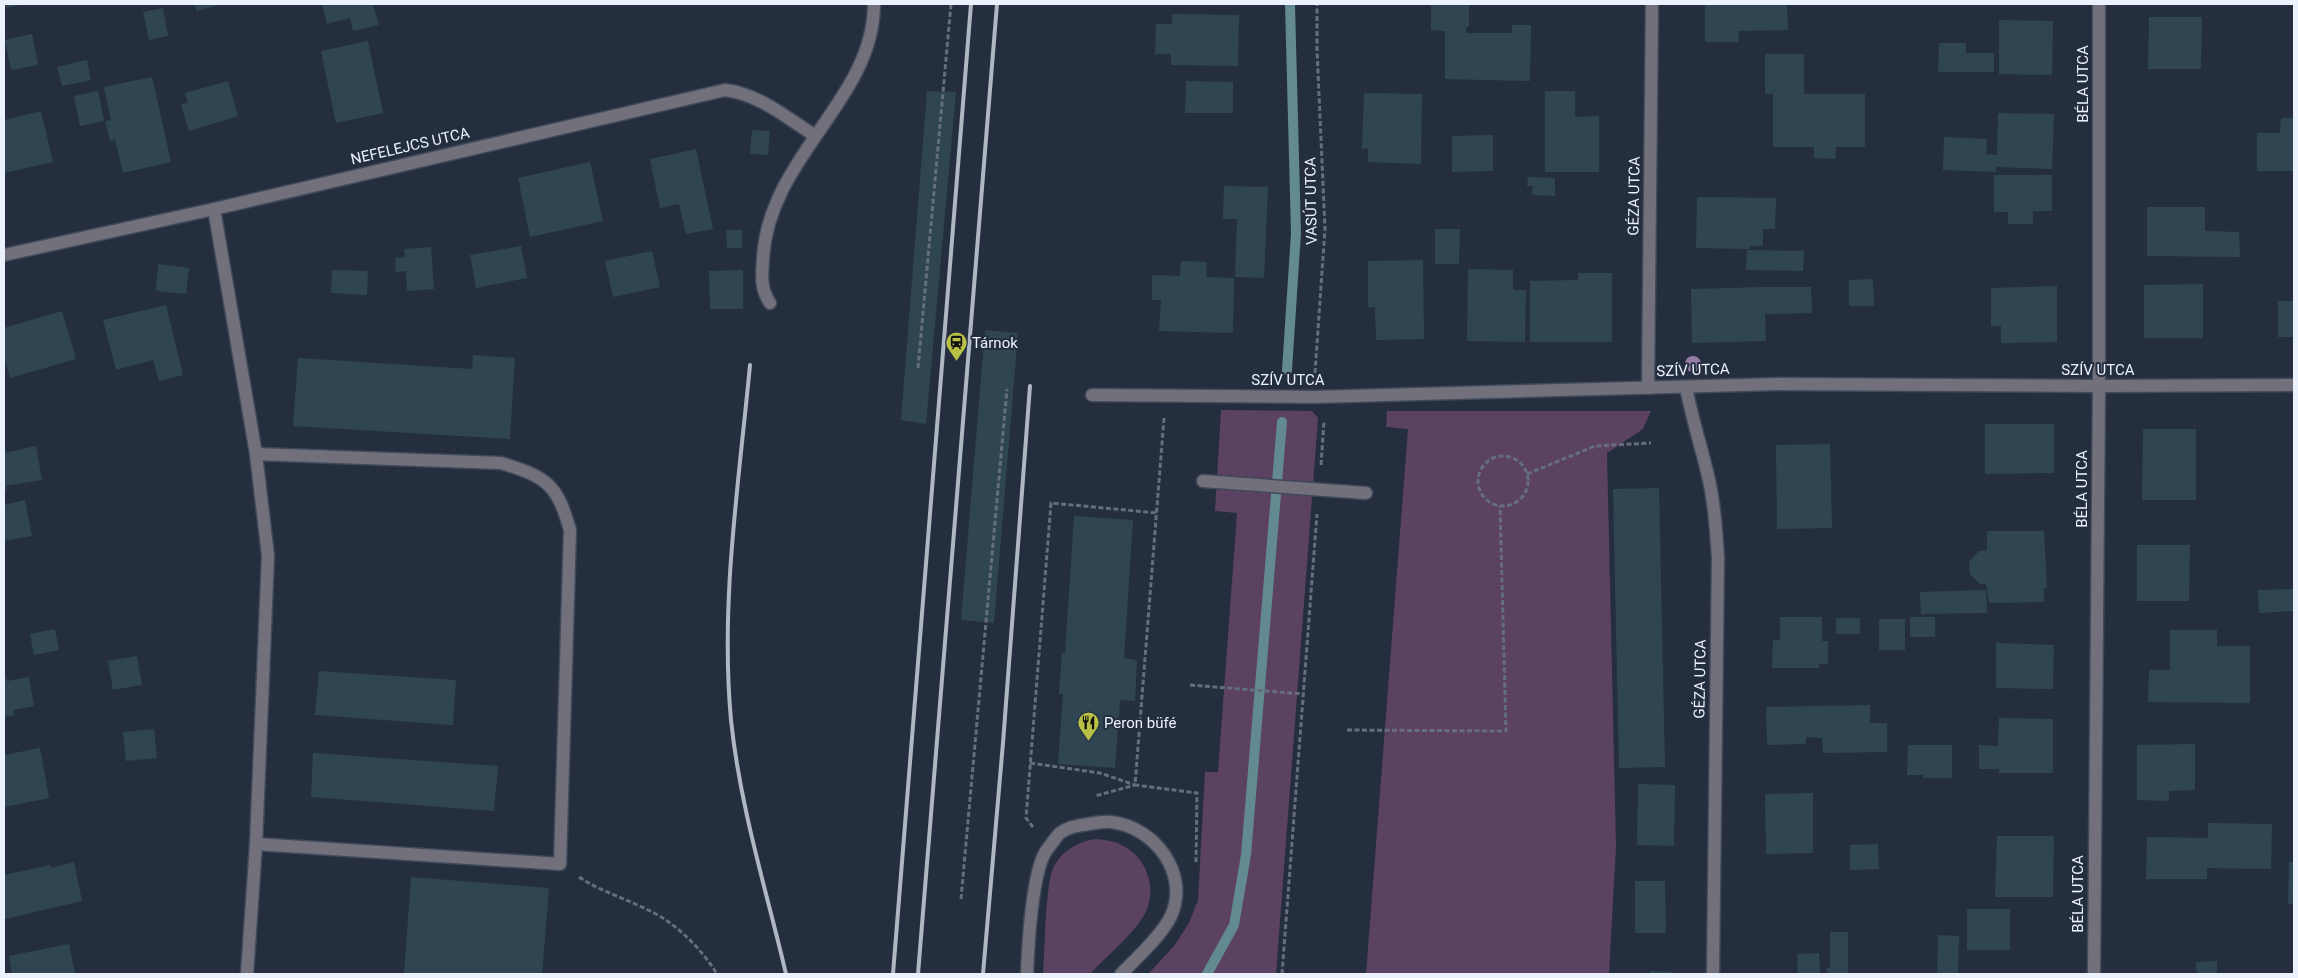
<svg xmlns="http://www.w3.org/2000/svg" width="2298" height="978" viewBox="0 0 2298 978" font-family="Roboto,sans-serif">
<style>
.green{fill:#5b4162}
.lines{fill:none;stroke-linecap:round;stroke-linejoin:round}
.stream{stroke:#628a90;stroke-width:10}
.building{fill:#2f4652}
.service-casing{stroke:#40495a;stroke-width:15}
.minor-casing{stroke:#40495a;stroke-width:15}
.path{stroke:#656e7d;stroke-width:3;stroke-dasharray:5 2.5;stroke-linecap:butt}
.service{stroke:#72717b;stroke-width:12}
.minor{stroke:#72717b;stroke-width:12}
.rail{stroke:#afb7c3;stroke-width:4}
.tree{fill:#937ca6}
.labels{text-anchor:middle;stroke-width:4;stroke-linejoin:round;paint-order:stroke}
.street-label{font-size:15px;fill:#ebf2fd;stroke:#242e3f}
.poi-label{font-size:15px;fill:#ebf2fd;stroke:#242e3f;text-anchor:start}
</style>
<rect width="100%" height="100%" fill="#242e3f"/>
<g class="green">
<polygon points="1221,410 1312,411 1318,418 1276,974 1148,974 1174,946 1189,923 1198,900 1205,772 1218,772 1237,513 1215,511"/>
<polygon points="1387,411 1651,411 1643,429 1607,453 1616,846 1609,974 1366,974 1408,429 1386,427"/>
<path d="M 1096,839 C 1106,840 1116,841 1125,847 C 1149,860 1158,894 1143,917 C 1132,935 1105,958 1090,974 L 1043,974 C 1045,951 1045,883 1054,866 C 1063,850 1079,841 1096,839 Z"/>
</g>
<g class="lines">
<g class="stream">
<polyline points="1287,370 1296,233 1290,4"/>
<polyline points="1207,974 1234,925 1246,855 1282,422"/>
</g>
</g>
<g class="building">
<polygon points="4,4 20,4 21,5 4,8"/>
<polygon points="195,4 223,4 196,11"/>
<polygon points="322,4 373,4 379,25 353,31 350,18 327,24"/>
<polygon points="1431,4 1471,4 1469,6 1469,27 1466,27 1466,33 1512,33 1512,25 1531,25 1530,81 1445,79 1445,31 1431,30"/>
<polygon points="1705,4 1787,4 1788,30 1738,31 1739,42 1705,42"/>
<polygon points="163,8 168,36 149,40 143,12"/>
<polygon points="1172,14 1239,15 1238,66 1171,65 1171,54 1155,54 1156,24 1172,24"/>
<polygon points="2149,17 2202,17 2201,69 2148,69"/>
<polygon points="1999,20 2053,21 2052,75 1999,74"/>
<polygon points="32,34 38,65 11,70 5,40"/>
<polygon points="368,41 383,113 336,123 321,51"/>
<polygon points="1939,43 1966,43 1966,53 1994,53 1994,72 1938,72"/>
<polygon points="1765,54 1804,54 1804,94 1865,94 1865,147 1836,147 1835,159 1814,158 1814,147 1773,147 1773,94 1765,94"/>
<polygon points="87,60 91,80 62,86 57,67"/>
<polygon points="152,77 171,162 123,173 115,140 110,141 105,121 111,120 104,87"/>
<polygon points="228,81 238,116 189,131 181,104 188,103 185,93"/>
<polygon points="1186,81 1233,82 1233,113 1185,113"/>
<polygon points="98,91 104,121 80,126 74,96"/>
<polygon points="927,91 956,92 926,424 901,420"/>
<polygon points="1545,91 1575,91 1575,117 1599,116 1599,172 1545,172"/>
<polygon points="1364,93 1422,94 1421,164 1368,162 1368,148 1362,149"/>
<polygon points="41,111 53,162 4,173 4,120"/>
<polygon points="1998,113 2054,114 2052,169 1996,167 1996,172 1943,170 1944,137 1987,139 1986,154 1997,155"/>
<polygon points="2281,118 2294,118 2294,171 2257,171 2257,133 2280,133"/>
<polygon points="752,130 770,131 768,155 750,154"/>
<polygon points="1493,135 1493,171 1452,172 1452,136"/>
<polygon points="696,149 713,229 686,234 679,204 660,208 650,159"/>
<polygon points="590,162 603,221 530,237 518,178"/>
<polygon points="1994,175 2052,175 2052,211 2033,211 2033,224 2008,224 2008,212 1994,212"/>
<polygon points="1528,177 1555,178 1555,196 1532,195 1533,186 1527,186"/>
<polygon points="1224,186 1268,187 1264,278 1235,277 1237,219 1223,219"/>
<polygon points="1697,197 1776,198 1775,229 1763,229 1763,246 1750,246 1750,249 1696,248"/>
<polygon points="2147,207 2205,207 2205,231 2239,232 2240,257 2147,256"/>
<polygon points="1435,229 1460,229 1459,264 1435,264"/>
<polygon points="726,230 742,230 742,248 727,248"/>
<polygon points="521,246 527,278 476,288 470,255"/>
<polygon points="431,247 434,289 407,291 406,271 396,272 395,258 405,257 404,249"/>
<polygon points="1747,250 1804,251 1803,271 1746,270"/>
<polygon points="652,251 660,287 613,297 605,261"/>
<polygon points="1423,260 1424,339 1376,340 1375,307 1368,307 1368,261"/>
<polygon points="1181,261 1207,262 1206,277 1234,278 1233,333 1159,331 1161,300 1152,300 1152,275 1180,276"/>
<polygon points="158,264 189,268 186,294 156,291"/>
<polygon points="1468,269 1513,270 1513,290 1526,290 1525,342 1467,341"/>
<polygon points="332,270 368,271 367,295 331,293"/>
<polygon points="743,270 743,309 710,309 709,271"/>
<polygon points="1578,273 1612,273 1612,342 1530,342 1530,281 1578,280"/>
<polygon points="1873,279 1874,306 1849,306 1849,280"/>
<polygon points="2203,284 2203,338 2144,338 2144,285"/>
<polygon points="2057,286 2057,342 2001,343 2001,326 1991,326 1991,288"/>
<polygon points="1765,287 1811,287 1812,313 1765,314 1766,341 1692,343 1691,289"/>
<rect x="2278" y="301" width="16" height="36"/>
<polygon points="166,305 183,375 159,381 153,360 116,370 103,320"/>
<polygon points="62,311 76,359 10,378 4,356 4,328"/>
<polygon points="985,330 1018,333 994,623 961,620"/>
<polygon points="473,355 515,358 510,439 293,426 298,358 472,369"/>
<polygon points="1985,424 2054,424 2054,473 1985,474"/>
<polygon points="2143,429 2196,429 2196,500 2142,500"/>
<polygon points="1830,444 1832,528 1777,529 1776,445"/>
<polygon points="36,446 42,480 6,486 7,489 4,490 4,453"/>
<polygon points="1659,488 1665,767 1619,768 1613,489"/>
<polygon points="25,500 32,536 4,541 4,505"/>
<polygon points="1074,516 1133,520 1124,658 1137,660 1135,701 1120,700 1115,768 1058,764 1063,694 1059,694 1062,653 1065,653"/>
<polygon points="1987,531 2044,531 2047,588 2044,588 2044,602 1989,603 1986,584 1980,584 1970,574 1969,561 1979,551 1987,550"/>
<polygon points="2137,545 2190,545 2189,601 2137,601"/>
<polygon points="2294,589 2294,611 2259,613 2258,590"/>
<polygon points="1986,590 1987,613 1921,614 1920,592"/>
<polygon points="1780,617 1822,617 1822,641 1828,641 1828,664 1819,664 1819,668 1772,668 1773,640 1780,640"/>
<rect x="1910" y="617" width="25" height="20"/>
<rect x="1836" y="618" width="24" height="16"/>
<rect x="1879" y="619" width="26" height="31"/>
<polygon points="55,629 59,650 34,655 30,634"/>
<polygon points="2170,630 2217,630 2217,646 2250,646 2250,703 2148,702 2149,670 2170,670"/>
<polygon points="1996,643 2054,645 2053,689 1996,688"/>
<polygon points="137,656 142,685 113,690 108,661"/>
<polygon points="319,671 456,680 453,725 315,715"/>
<polygon points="29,677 34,706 13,710 14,715 4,717 4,679 7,679 7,681"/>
<polygon points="1870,705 1870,723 1887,723 1887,752 1823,753 1822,738 1806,737 1806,744 1767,745 1766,707"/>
<polygon points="1999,718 2053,719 2053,773 1999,773 1999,769 1979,769 1979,745 1998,746"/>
<polygon points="154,729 157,758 126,761 123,732"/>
<polygon points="2195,744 2195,790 2169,791 2169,801 2137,800 2137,745"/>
<polygon points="1908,745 1952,745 1952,778 1923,778 1923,775 1907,775"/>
<polygon points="40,748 49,798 4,807 4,755"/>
<polygon points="313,753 498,766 494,811 311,797"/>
<polygon points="1638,784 1675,785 1674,846 1637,845"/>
<polygon points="1813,793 1813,853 1766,854 1765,794"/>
<polygon points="2208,823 2272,824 2271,869 2207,868 2207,879 2146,879 2147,837 2208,838"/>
<polygon points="1997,836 2054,836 2053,897 1995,897"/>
<polygon points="1878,844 1879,869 1850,870 1850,845"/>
<polygon points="74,862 82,901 5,919 4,875 50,865 51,868"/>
<polygon points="2289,862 2294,862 2294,904 2288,904"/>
<polygon points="411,877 549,888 542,974 404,974"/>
<polygon points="1635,881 1665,881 1666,933 1635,933"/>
<rect x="1967" y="909" width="43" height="41"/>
<polygon points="1830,932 1848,932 1848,974 1827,974 1827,968 1830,968"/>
<polygon points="1938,935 1959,936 1958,974 1937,974"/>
<polygon points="69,944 75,974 12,974 9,956"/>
<polygon points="1819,953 1820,974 1798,974 1797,954"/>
<polygon points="2217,961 2217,974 2197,974 2196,962"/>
<polygon points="1650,971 1672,972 1672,974 1650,974"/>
</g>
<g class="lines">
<defs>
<g id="service">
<path d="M 725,90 C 759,94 787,118 814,135"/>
<polyline points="214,209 256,454 268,556 256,844 247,974"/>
<path d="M 770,303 C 760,288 762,276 763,259 C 768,157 874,100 874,4"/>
<polyline points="1203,481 1366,493"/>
<path d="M 256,844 L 560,864 L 570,530 C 557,484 547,477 501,463 L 256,454"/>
</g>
<g id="minor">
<polyline points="4,255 214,209 725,90"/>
<path d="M 1686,387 C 1692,419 1702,449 1709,480 C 1715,506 1716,531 1718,557 L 1713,974"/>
<polyline points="1648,388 1652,4"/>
<polyline points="1092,395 1314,397 1778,384 2099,386 2294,385"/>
<path d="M 1027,974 C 1028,946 1032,873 1046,851 C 1050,846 1055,838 1060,833 C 1068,827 1079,825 1089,824 C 1095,823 1104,821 1111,822 C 1155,827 1190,874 1171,916 C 1163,934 1135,960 1121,974"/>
<polyline points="2094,974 2099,386 2099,4"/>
</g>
</defs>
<use href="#service" class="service-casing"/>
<use href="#minor" class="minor-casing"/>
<g class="path">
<polyline points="918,368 951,4"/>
<polyline points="1315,373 1325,229 1317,49 1317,4"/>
<polyline points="1164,418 1135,785 1197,793 1196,862"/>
<circle cx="1503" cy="481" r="25"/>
<polyline points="1321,465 1324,421"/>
<polyline points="1527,474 1595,446 1651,443"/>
<polyline points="1190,685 1303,694"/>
<polyline points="1347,730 1506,731 1500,506"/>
<polyline points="1030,763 1100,773 1135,785 1095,796"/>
<polyline points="1033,827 1026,818 1051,503 1157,513"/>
<path d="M 579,877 C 600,891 624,898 646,909 C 674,921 701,948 717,974"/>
<polyline points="961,899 1007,389"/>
<polyline points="1282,974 1317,514"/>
</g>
<use href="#service" class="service"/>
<use href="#minor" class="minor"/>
<g class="rail">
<path d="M 750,365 C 739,482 720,602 731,720 C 740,807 766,889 786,974"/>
<polyline points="893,974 971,4"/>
<polyline points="918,974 997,4"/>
<polyline points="983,974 1003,743 1030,386"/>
</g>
</g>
<circle class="tree" cx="1693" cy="364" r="8"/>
<defs>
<symbol id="station-pin" viewBox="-11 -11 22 30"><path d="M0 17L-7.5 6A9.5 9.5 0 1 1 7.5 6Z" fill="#b9c046" stroke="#242e3f"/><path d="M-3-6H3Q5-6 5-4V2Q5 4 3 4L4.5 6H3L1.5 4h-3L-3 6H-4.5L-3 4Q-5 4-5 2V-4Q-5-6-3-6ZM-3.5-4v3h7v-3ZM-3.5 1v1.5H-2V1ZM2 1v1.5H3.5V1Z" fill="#111"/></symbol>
<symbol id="restaurant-pin" viewBox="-11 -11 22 30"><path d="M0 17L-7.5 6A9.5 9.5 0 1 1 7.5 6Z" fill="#b9c046" stroke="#242e3f"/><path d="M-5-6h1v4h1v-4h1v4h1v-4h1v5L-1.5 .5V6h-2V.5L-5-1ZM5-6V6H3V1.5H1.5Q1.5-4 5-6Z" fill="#111"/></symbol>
</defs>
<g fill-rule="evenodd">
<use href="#station-pin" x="944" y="330" width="25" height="34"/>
<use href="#restaurant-pin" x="1076" y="710" width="25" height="34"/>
</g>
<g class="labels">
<g class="street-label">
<text transform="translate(2083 84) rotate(-90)" y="5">BÉLA UTCA</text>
<text transform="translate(410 146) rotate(-13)" y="5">NEFELEJCS UTCA</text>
<text transform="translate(1634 196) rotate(-89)" y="5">GÉZA UTCA</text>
<text transform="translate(1311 201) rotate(-91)" y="5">VASÚT UTCA</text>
<text transform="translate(1693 370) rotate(-2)" y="5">SZÍV UTCA</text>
<text x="2098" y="375">SZÍV UTCA</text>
<text x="1288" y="385">SZÍV UTCA</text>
<text transform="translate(2082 489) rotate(-90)" y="5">BÉLA UTCA</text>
<text transform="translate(1700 679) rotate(-89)" y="5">GÉZA UTCA</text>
<text transform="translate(2078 894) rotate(-90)" y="5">BÉLA UTCA</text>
</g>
<g class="poi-label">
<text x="972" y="348">Tárnok</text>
<text x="1104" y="728">Peron büfé</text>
</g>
</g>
<rect width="2298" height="978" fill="none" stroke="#ebf2fd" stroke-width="10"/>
</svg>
